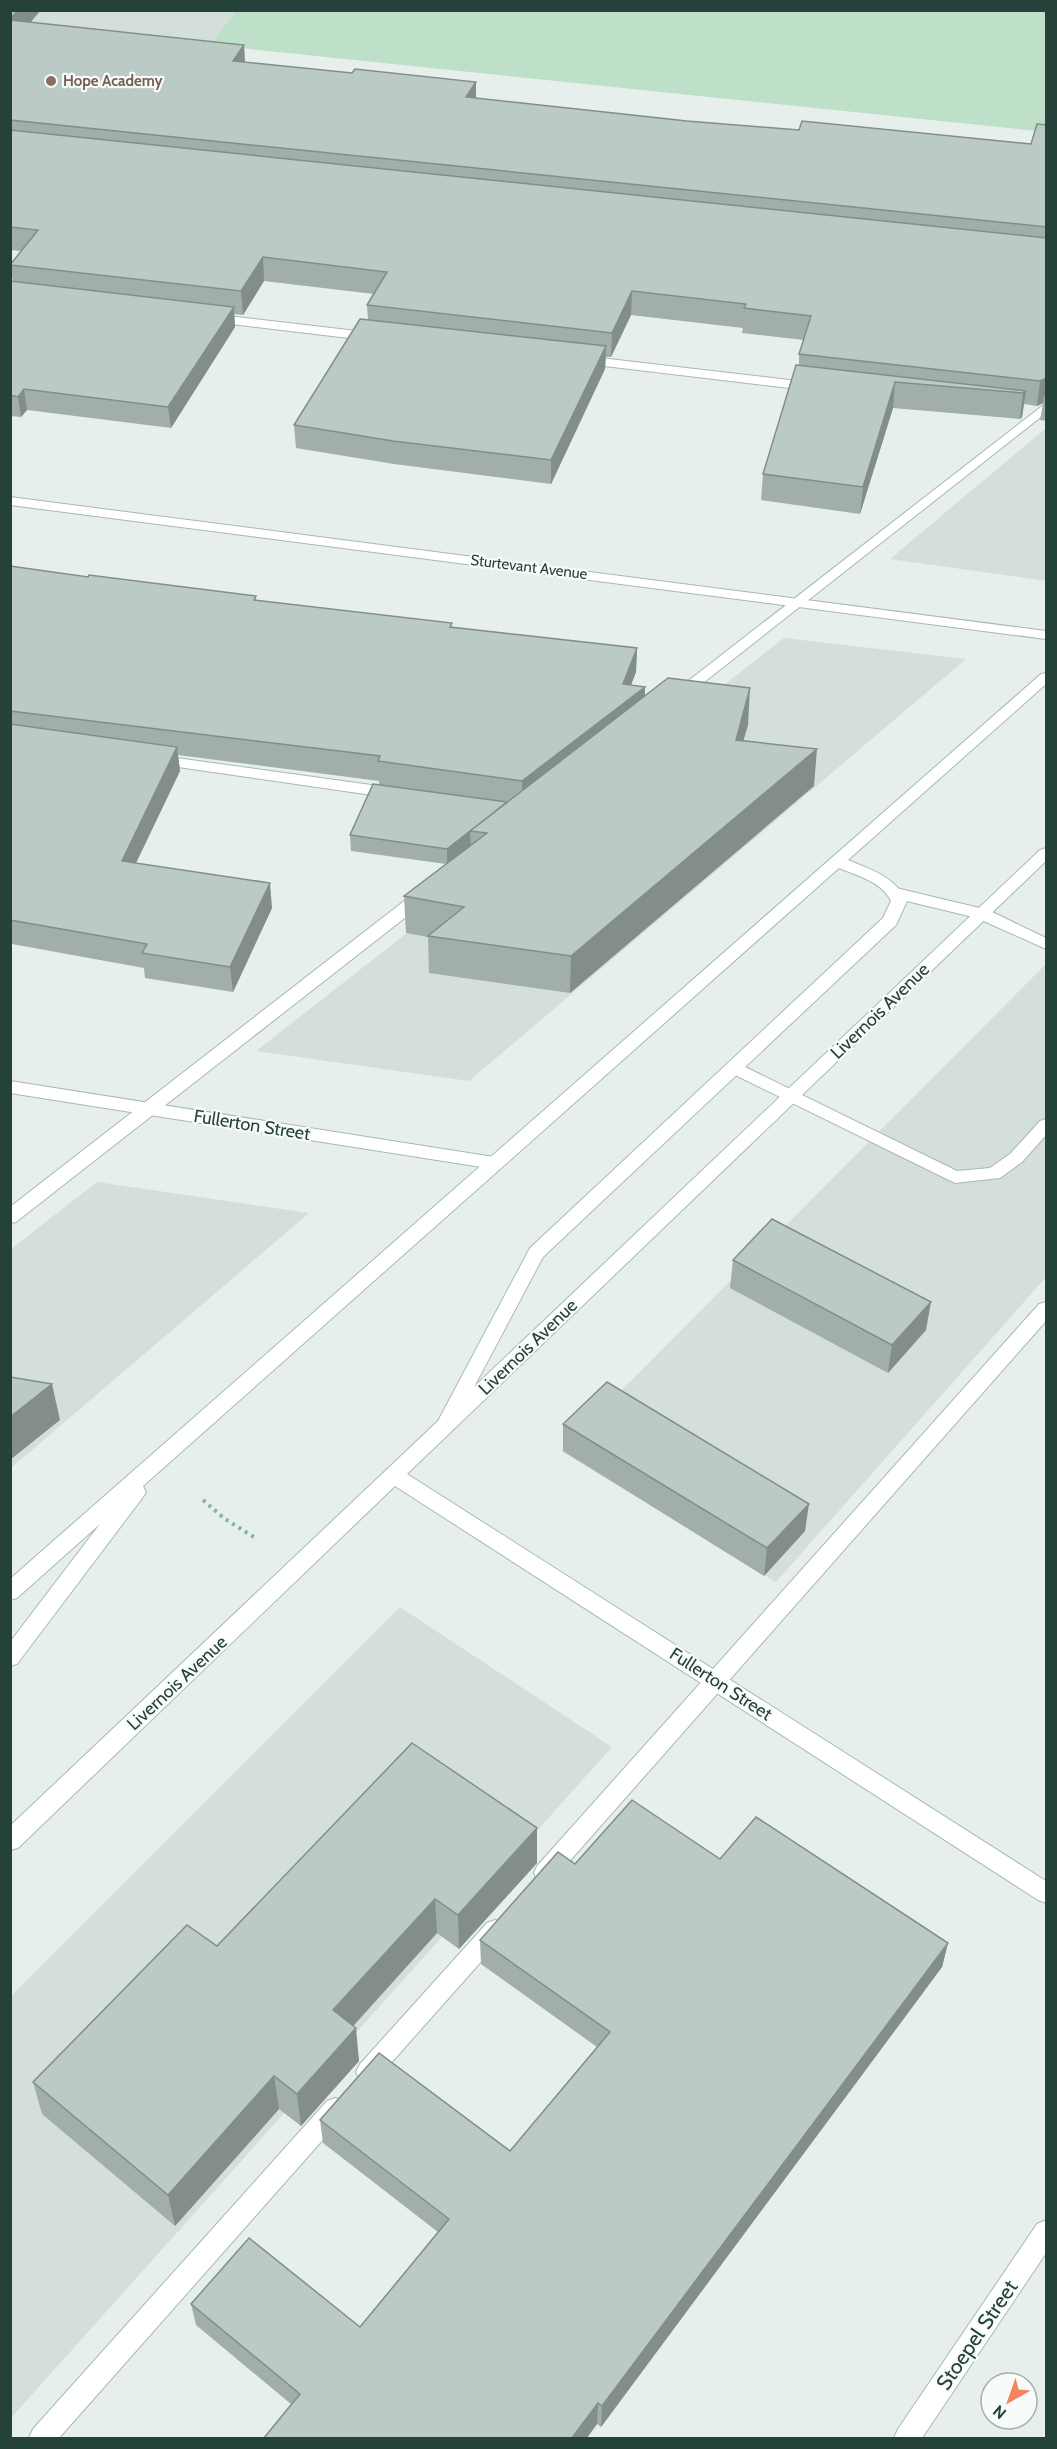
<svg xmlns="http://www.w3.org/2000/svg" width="1057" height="2449" viewBox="0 0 1057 2449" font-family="Cabin,sans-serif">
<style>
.built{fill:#d4dfda}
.green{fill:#bfe0c8}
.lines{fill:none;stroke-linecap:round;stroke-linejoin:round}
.lane-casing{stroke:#a8b8b2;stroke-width:2}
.street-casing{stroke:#a8b8b2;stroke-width:2}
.secondary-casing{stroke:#a4bbb3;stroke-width:2}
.path{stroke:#86b3a5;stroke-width:4;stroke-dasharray:3 4.5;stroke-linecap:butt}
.lane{fill:#fff;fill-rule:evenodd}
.street{fill:#fff;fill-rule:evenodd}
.secondary{fill:#fff;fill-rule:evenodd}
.wall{fill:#a1aea9}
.shaded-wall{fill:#838d89}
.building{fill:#bbcac4;stroke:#838d89;stroke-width:1.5}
.education-dot{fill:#8d6e63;stroke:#f7fbf9;stroke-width:2}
.labels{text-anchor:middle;stroke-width:4.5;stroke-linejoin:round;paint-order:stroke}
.far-education-label{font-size:15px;font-weight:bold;fill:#785e54;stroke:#f7fbf9;text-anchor:start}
.far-street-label{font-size:15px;fill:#24423a;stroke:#f7fbf9}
.street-label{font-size:18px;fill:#24423a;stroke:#f7fbf9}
.near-street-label{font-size:21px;fill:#24423a;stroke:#f7fbf9}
</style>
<rect width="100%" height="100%" fill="#e6efeb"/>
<g class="built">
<polygon points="11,11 237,11 210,45 59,122"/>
<polygon points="1046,428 1046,581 890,559"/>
<polygon points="784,638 966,659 469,1081 256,1051"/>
<polygon points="1046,964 1046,1277 776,1582 561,1451"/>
<polygon points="97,1182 309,1213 11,1468 11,1249"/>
<polygon points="400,1607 612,1747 11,2418 11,1996"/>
</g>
<polygon class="green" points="237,10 1046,11 1046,132 210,45"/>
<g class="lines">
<defs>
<g id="lane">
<polygon points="210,314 374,333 380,337 374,341 206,321 204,318"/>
<polygon points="583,356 815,383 821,387 815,391 579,363 579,357"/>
<polygon points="1046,403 1046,413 684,698 674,698 672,695 674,692"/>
<polygon points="155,755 393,788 401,793 393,798 150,763 147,760"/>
<polygon points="896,888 988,910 1046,938 1046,949 977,918 890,897 888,893 890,889"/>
<polygon points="423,890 431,895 429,899 16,1222 10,1223 10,1207 417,891"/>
<polygon points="735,1062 957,1171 990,1168 1010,1154 1040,1121 1046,1119 1046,1135 1022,1162 1000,1178 955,1183 729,1072 727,1068 729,1064"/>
<polygon points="1046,1302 1046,1321 553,1880 545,1883 537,1880 534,1873 537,1866 1039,1304"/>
<polygon points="495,1920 503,1923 506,1930 503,1937 376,2080 368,2083 360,2080 356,2072 360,2064 487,1923"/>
<polygon points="335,2098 343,2101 347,2109 343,2117 59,2438 29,2438 33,2429 327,2101"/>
</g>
<g id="street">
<polygon points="10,497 1046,631 1046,639 10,505"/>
<polygon points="10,1081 494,1157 503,1163 494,1169 10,1093"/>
<polygon points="1046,2220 1046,2253 922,2438 894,2438 898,2429 1037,2224"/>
</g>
<path id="secondary" d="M 1046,673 L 1046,684 L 848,860 C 872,870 895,877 907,901 L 896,925 L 543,1257 L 474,1387 L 1040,850 L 1046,848 L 1046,861 L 407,1474 L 1046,1881 L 1046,1903 L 1038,1900 L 395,1486 L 18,1848 L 10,1850 L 10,1826 L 438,1421 L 530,1248 L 883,918 L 891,901 C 882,882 858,876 839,868 L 143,1486 L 146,1492 L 143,1497 L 17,1664 L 10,1666 L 10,1642 L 100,1524 L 17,1598 L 10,1600 L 10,1579 L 1041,674 Z"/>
</defs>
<use href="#lane" class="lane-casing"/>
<use href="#street" class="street-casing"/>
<use href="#secondary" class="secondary-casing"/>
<polyline class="path" points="203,1500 225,1519 257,1539"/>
<use href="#lane" class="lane"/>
<use href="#street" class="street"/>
<use href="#secondary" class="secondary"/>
</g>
<g class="wall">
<polygon points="10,10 30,22 244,45 245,63 476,98 687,121 799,130 1031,144 1047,125 1047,421 1040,420 1043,403 1037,406 1024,404 1022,417 1020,419 893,408 860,514 761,500 763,474 799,365 799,354 804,340 742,333 743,328 631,315 611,357 606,357 605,369 551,484 394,464 296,448 294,425 368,320 367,305 374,294 264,281 243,315 234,314 235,327 171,428 27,410 21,417 10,416 10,281 13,282 10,265 21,251 10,250"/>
<polygon points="10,566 88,577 256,596 256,600 452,627 637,648 636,672 631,685 645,687 645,696 748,725 743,741 814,786 570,993 429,973 428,937 406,933 404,896 446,864 351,851 350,835 379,784 379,781 178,755 180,771 136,863 272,908 233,992 145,978 144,968 12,944 10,946"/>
<polygon points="733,1260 926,1330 888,1373 730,1288"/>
<polygon points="563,1424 805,1531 764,1576 563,1451"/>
<polygon points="537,1828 537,1863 459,1949 437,1933 353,2025 359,2061 301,2126 279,2109 175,2226 42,2114 33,2082 217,1946"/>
<polygon points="720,1859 948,1943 942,1967 601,2427 597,2424 586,2439 263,2439 291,2404 196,2325 191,2304 360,2327 438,2232 323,2143 320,2120 510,2151 597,2047 481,1964 480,1940 575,1864"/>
</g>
<g class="shaded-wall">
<polygon points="18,10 41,10 13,43 10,19"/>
<polygon points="244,45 245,67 233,61"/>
<polygon points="476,82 476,105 466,97"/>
<polygon points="263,257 264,281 243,315 241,291"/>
<polygon points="632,291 631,315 611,357 612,333"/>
<polygon points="234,307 235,327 171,428 168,407"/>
<polygon points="606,346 605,369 551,484 551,460"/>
<polygon points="1047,378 1047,396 1044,396 1043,403 1037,406 1040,381"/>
<polygon points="895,382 893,408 860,514 863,487"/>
<polygon points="24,389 27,410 21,417 18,397"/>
<polygon points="1026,391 1022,417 1020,419 1023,393"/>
<polygon points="637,648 636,672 624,703 645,687 644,711 522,806 522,781 623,684"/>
<polygon points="750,688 748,725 733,776 736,740"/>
<polygon points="177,747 180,771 125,886 122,861"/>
<polygon points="817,749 814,786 570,993 571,956"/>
<polygon points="470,831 471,846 447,864 447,849"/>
<polygon points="270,883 272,908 233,992 230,967"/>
<polygon points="931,1302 926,1330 888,1373 892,1345"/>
<polygon points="52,1384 60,1420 10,1460 10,1417"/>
<polygon points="809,1504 805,1531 764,1576 767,1548"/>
<polygon points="537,1828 537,1863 459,1949 458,1915"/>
<polygon points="435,1899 437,1933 337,2044 333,2010"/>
<polygon points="948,1943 942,1967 601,2427 602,2406"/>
<polygon points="356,2028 359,2061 301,2126 297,2094"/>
<polygon points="274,2076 279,2109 175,2226 168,2195"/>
<polygon points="598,2403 597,2424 586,2439 571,2439"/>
</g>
<g class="building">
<polygon points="10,10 18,10 10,19"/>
<polygon points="10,20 244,45 233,61 352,73 355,69 476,82 466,97 687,121 799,130 802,121 1031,144 1037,124 1047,125 1047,227 10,120"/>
<polygon points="10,130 1047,238 1047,378 1040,381 799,354 811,316 744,308 746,304 632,291 612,333 367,305 387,272 263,257 241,291 10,265 38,230 10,227"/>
<polygon points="10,281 234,307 168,407 24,389 18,397 10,395"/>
<polygon points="360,319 606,346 551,460 393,441 294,425"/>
<polygon points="796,365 1026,391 1023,393 895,382 863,487 763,474"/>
<polygon points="10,566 88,577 89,575 256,596 254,600 452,623 450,627 637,648 623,684 645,687 522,781 378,761 380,756 10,711"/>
<polygon points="668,678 750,688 736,740 817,749 571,956 428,936 464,907 404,896 487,833 470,831"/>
<polygon points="10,724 177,747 122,861 270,883 230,967 142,953 147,944 10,920"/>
<polygon points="373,784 507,802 447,849 350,835"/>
<polygon points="772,1219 931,1302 892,1345 733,1260"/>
<polygon points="10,1377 52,1384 10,1417"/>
<polygon points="607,1382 809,1504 767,1548 563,1424"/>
<polygon points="412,1743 537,1828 458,1915 435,1899 333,2010 356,2028 297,2094 274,2076 168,2195 33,2082 187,1925 217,1946"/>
<polygon points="632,1800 720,1859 756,1817 948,1943 602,2406 598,2403 571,2439 263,2439 300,2394 191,2304 249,2238 360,2327 449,2219 320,2120 379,2053 510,2151 610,2032 480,1940 558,1852 575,1864"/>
</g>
<circle class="education-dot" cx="51" cy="81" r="6"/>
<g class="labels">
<g class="far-education-label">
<text x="63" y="86">Hope Academy</text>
</g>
<g class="far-street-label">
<text transform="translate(529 567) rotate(7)" y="5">Sturtevant Avenue</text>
</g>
<g class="street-label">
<text transform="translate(880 1011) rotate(-44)" y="6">Livernois Avenue</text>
<text transform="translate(252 1125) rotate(9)" y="6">Fullerton Street</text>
<text transform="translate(528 1347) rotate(-44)" y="6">Livernois Avenue</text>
<text transform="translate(177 1683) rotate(-43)" y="6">Livernois Avenue</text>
<text transform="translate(721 1684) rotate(33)" y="6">Fullerton Street</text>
</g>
<g class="near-street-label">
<text transform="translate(977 2335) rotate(-56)" y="7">Stoepel Street</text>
</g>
</g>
<rect width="1057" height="2449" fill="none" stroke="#24423a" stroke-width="24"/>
<g transform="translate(1009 2401) rotate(220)"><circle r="28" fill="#f7fbf9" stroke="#a3b1ad" stroke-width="1.5"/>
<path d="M0-4.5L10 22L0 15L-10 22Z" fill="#f4845f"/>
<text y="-9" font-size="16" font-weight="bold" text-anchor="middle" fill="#24423a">N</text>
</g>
</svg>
